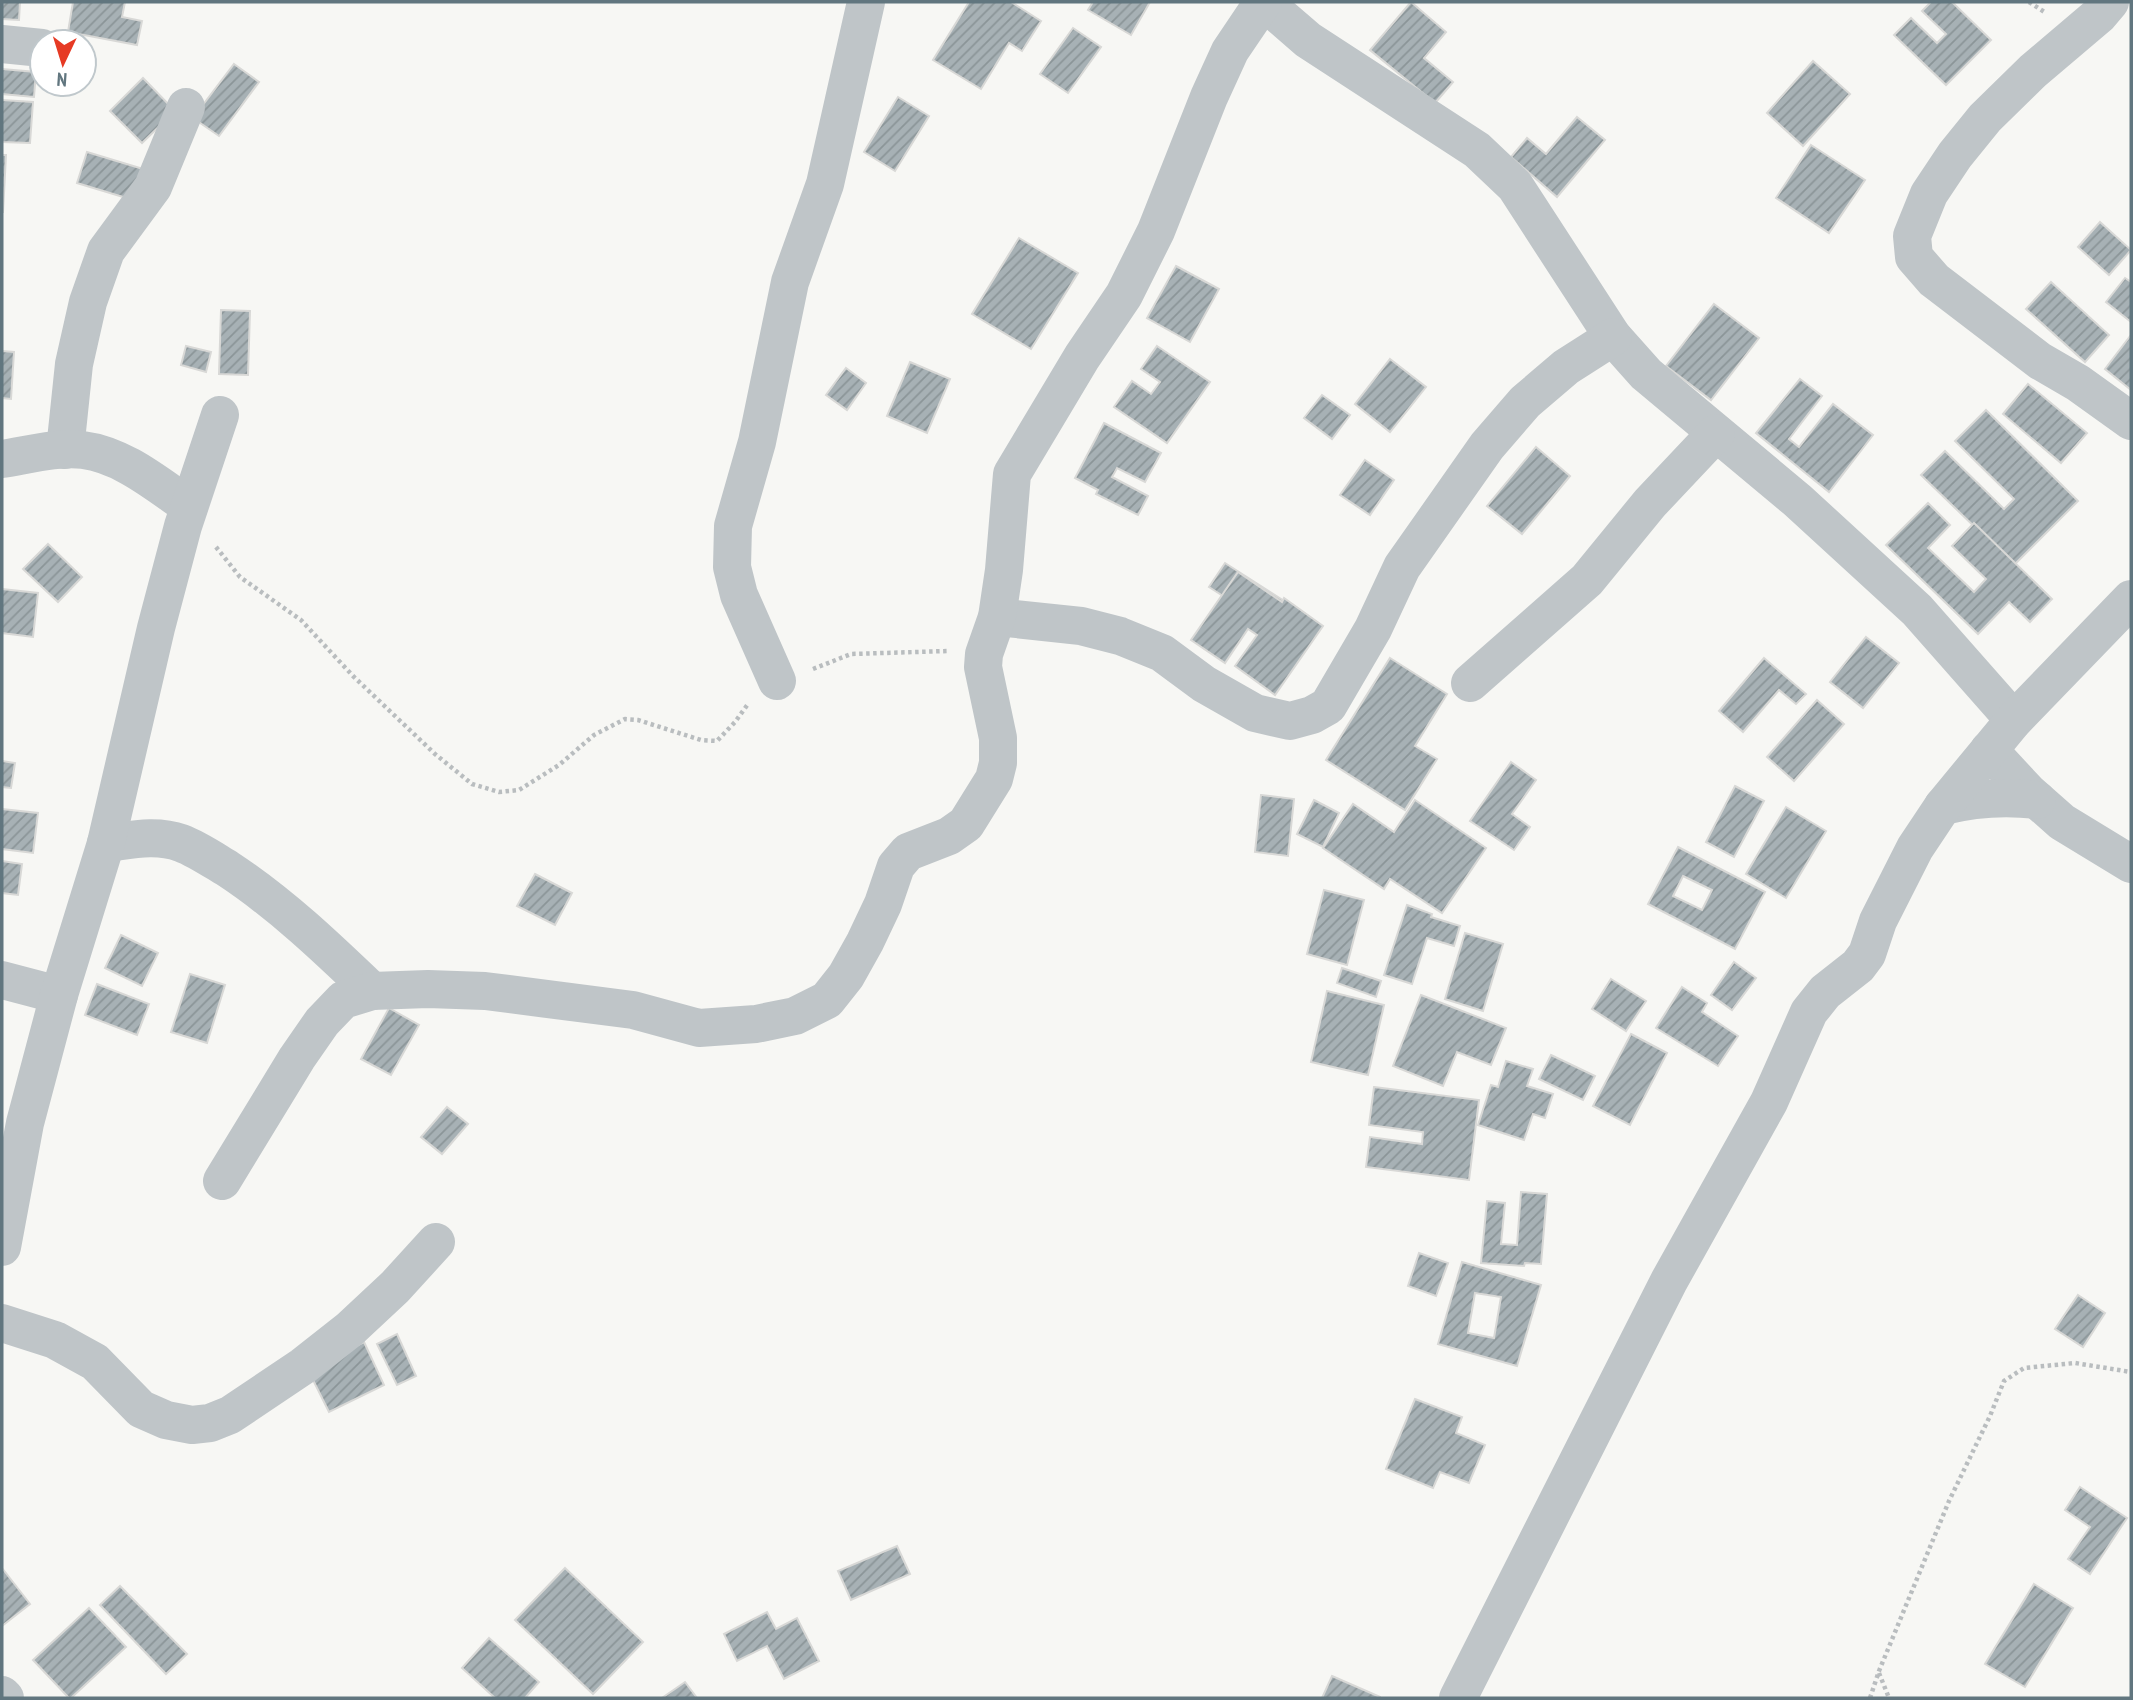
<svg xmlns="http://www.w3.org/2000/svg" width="2133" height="1700" viewBox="0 0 2133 1700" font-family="'PT Sans Narrow',sans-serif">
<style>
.building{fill:url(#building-hatch);stroke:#d8d8d6;stroke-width:2;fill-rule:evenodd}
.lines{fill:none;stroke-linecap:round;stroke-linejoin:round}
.path{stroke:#b9bdbf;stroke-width:4.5;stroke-dasharray:3.5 3.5;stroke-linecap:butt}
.minor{stroke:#bfc5c8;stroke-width:38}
</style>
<defs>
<pattern id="building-hatch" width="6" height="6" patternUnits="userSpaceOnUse" patternTransform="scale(1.75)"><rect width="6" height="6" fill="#a7b1b5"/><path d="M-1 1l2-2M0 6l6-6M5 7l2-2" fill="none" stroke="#8b9598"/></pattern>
</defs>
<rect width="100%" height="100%" fill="#f7f7f4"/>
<g class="building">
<polygon points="2,2 20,2 19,20 2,19"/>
<polygon points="73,2 125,2 122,17 142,21 137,45 68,32"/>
<polygon points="969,2 1011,2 1041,21 1022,51 1009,43 981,89 933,60"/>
<polygon points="1093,2 1150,2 1131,35 1088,10"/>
<polygon points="1411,2 1446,32 1424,58 1453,82 1435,103 1370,50"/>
<polygon points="1931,2 1952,2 1991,40 1946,85 1894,35 1911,18 1937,43 1946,34 1922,11"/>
<polygon points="1073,28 1101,47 1068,93 1040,74"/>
<polygon points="1813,61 1850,94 1803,146 1767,113"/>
<polygon points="234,64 259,82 219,136 193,118"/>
<polygon points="2,69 36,72 34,97 2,94"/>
<polygon points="143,78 175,111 142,143 110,111"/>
<polygon points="898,97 929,116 895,171 864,152"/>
<polygon points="2,100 33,102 30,143 2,142"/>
<polygon points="1577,117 1605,140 1557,197 1511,157 1527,138 1546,154"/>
<polygon points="1811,145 1865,180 1829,233 1776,198"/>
<polygon points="87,152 143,169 133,200 77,183"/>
<polygon points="2,155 6,155 3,212 2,212"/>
<polygon points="2100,222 2131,250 2109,275 2078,247"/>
<polygon points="1019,238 1078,273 1031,349 972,314"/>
<polygon points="1176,266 1219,289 1190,342 1147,318"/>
<polygon points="2125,278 2131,282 2131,322 2106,302"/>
<polygon points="2051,282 2109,335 2085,362 2026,309"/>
<polygon points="1714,304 1759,338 1711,400 1666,366"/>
<polygon points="221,310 250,311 248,375 219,374"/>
<polygon points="2131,335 2131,390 2105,369"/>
<polygon points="186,346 211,352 206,372 181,365"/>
<polygon points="1157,346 1210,382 1167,443 1114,407 1132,381 1151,394 1160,382 1141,369"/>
<polygon points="2,351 14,352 11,399 2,398"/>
<polygon points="1390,359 1426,387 1390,432 1355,404"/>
<polygon points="910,362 950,379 927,433 887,416"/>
<polygon points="846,368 866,383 847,410 826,395"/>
<polygon points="1800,379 1822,396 1789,439 1799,447 1833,404 1873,435 1829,492 1756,433"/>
<polygon points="2028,384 2087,433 2061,463 2003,414"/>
<polygon points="1322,395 1350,415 1332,439 1304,418"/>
<polygon points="1986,410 2078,501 2014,565 1921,475 1945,451 2004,509 2014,499 1955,441"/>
<polygon points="1104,423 1161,453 1145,482 1117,468 1112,477 1148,496 1138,515 1096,494 1098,490 1075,478"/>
<polygon points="1536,447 1570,476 1522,534 1487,506"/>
<polygon points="1365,460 1394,480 1370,515 1340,495"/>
<polygon points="1928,503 1950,525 1928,548 1974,592 1986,579 1952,546 1974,523 2052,599 2030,622 2009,602 1978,634 1886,545"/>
<polygon points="48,544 82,577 58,602 23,569"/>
<polygon points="1225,563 1292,606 1276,630 1209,587"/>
<polygon points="1238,572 1282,602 1284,598 1323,626 1275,695 1235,666 1257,635 1248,629 1225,663 1191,640"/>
<polygon points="2,589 38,593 33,637 2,633"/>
<polygon points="1866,637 1899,663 1863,708 1830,682"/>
<polygon points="1390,658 1447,694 1415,746 1437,759 1405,810 1326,760"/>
<polygon points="1764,658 1806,694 1796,704 1779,690 1743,732 1719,711"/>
<polygon points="1817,700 1844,724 1794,781 1767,757"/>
<polygon points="2,761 15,763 11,788 2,787"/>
<polygon points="1511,762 1536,780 1512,814 1530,827 1514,850 1470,821"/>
<polygon points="1735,786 1764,801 1734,857 1706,842"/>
<polygon points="1261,795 1294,799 1288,856 1255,852"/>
<polygon points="1314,800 1339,813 1323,847 1297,834"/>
<polygon points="1415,800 1486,848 1442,913 1390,879 1384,889 1323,848 1353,804 1394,832"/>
<polygon points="1786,807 1826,831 1786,898 1746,874"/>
<polygon points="2,809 38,813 33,853 2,849"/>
<path d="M 1678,847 L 1765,892 L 1735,949 L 1648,904 ZM 1683,876 L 1712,890 L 1702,910 L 1673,896 Z"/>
<polygon points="2,861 22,864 18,895 2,893"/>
<polygon points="535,874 572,893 555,925 517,906"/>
<polygon points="1324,890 1364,900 1347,965 1307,954"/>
<polygon points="1407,905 1432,914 1431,917 1460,926 1454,946 1427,938 1412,984 1384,975"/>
<polygon points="1465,933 1503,944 1483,1011 1445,999"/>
<polygon points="121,935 158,953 142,986 105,968"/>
<polygon points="1734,962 1756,978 1732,1010 1711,995"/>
<polygon points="1342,968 1381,981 1376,997 1337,983"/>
<polygon points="190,974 225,985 207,1043 171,1032"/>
<polygon points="1611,979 1646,1001 1626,1031 1592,1009"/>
<polygon points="97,984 149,1004 137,1035 85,1015"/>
<polygon points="1682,987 1707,1003 1702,1012 1738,1036 1718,1066 1656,1028"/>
<polygon points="1327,991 1384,1005 1368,1075 1311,1062"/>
<polygon points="1421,995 1506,1028 1491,1065 1457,1052 1443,1086 1393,1066"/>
<polygon points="389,1008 419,1025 391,1075 361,1059"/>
<polygon points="1631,1034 1667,1053 1630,1125 1593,1106"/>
<polygon points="1551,1055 1595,1076 1583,1100 1539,1079"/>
<polygon points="1506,1061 1533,1069 1527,1086 1553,1094 1545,1118 1533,1114 1524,1140 1478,1125 1491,1085 1498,1087"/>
<polygon points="1374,1087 1479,1100 1469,1180 1366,1167 1370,1137 1422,1144 1423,1132 1369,1125"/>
<polygon points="447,1107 468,1124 442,1154 421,1137"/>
<polygon points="1521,1192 1547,1194 1541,1264 1525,1263 1524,1266 1481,1263 1487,1201 1505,1203 1501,1244 1517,1245"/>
<polygon points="1419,1253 1448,1263 1436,1296 1408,1286"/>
<path d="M 1462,1262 L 1541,1285 L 1517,1366 L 1438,1344 ZM 1475,1293 L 1501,1297 L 1494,1338 L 1468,1333 Z"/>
<polygon points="2078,1295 2105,1313 2083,1347 2055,1329"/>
<polygon points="397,1334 416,1376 397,1385 377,1344"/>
<polygon points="364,1342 384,1385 329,1412 308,1370"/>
<polygon points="1415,1399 1462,1417 1456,1433 1485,1445 1469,1483 1440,1472 1433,1488 1386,1469"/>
<polygon points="2080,1487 2127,1518 2090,1574 2068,1559 2090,1527 2065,1510"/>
<polygon points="897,1546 910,1574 851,1600 838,1571"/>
<polygon points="2,1568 30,1604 2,1626"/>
<polygon points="565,1568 643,1642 593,1694 515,1620"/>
<polygon points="2034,1584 2073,1608 2025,1687 1985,1664"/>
<polygon points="120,1586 187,1654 166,1674 100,1605"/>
<polygon points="89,1608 126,1647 71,1698 69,1698 33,1660"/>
<polygon points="767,1612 776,1629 797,1618 819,1661 784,1679 767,1646 737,1661 724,1634"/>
<polygon points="489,1638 539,1682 525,1698 495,1698 462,1668"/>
<polygon points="1332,1676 1380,1697 1380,1698 1322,1698"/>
<polygon points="685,1682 697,1698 662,1698"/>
</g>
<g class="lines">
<g class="path">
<polyline points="2029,2 2046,13"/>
<polyline points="216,547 240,577 301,620 353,676 435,754 472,784 499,792 519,790 559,765 594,735 625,719 638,720 701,740 717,741 735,722 748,704"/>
<polyline points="813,669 851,654 948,651"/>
<polyline points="1879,1673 1889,1698"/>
<polyline points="1870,1698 1879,1671 1949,1501 1990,1416 2004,1381 2024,1368 2075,1363 2131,1372"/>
</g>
<g class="minor">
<polyline points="1264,2 1308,40 1477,150 1515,186 1613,337 1646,374 1797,500 1917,610 2014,720"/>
<polyline points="2110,2 2099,15 2033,71 1985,118 1955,155 1929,194 1912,236 1914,257 1934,280 2040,361 2078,383 2131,421"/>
<polyline points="2,44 42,48"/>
<polyline points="65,450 74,364 88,302 106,251 153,187 186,107"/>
<path d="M 2,459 C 28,455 57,447 83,450 C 123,455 158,485 189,506"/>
<polyline points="997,617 1081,626 1120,636 1162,653 1204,684 1255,713 1290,721 1312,715 1328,706 1373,629 1402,567 1487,446 1525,402 1566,367 1613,337"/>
<polyline points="777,681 739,595 732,567 733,526 757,442 790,282 825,184 866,2"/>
<polyline points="1470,683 1587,580 1650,503 1716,433"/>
<polyline points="1989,750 2028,792 2062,822 2131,864"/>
<path d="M 1943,806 C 1975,798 2004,796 2037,800"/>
<path d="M 106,843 C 131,840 156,834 181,843 C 197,849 213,860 228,869 C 281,904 326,947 372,991"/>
<polyline points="2,980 59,995"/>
<polyline points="222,1181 297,1058 322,1022 343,1000 372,991 428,989 485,991 633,1010 699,1028 756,1024 795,1016 827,1000 846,976 865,942 883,904 896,866 908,852 949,836 966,824 994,779 998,763 998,738 983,667 984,654 997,617 1004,570 1012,474 1082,357 1124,295 1156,231 1209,97 1230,51 1263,2"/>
<polyline points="2,1247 25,1123 59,995 106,843 156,628 183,526 220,415"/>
<polyline points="2,1323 55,1340 95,1362 141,1409 166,1420 192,1425 210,1423 230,1415 303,1366 350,1329 395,1287 436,1242"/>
<polyline points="2,1695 5,1698"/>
<polyline points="1458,1698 1669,1281 1769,1102 1809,1012 1825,992 1858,966 1867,954 1878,921 1915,848 1943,806 2014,720 2131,599"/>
</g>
</g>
<rect width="2133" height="1700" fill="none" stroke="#61767f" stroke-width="7"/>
<g transform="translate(63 63) rotate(184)"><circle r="33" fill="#ffffff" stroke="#c0c8cc" stroke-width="2"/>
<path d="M0-5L12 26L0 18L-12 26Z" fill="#e63a24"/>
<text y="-10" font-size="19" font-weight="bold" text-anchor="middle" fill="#61767f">N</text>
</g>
</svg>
